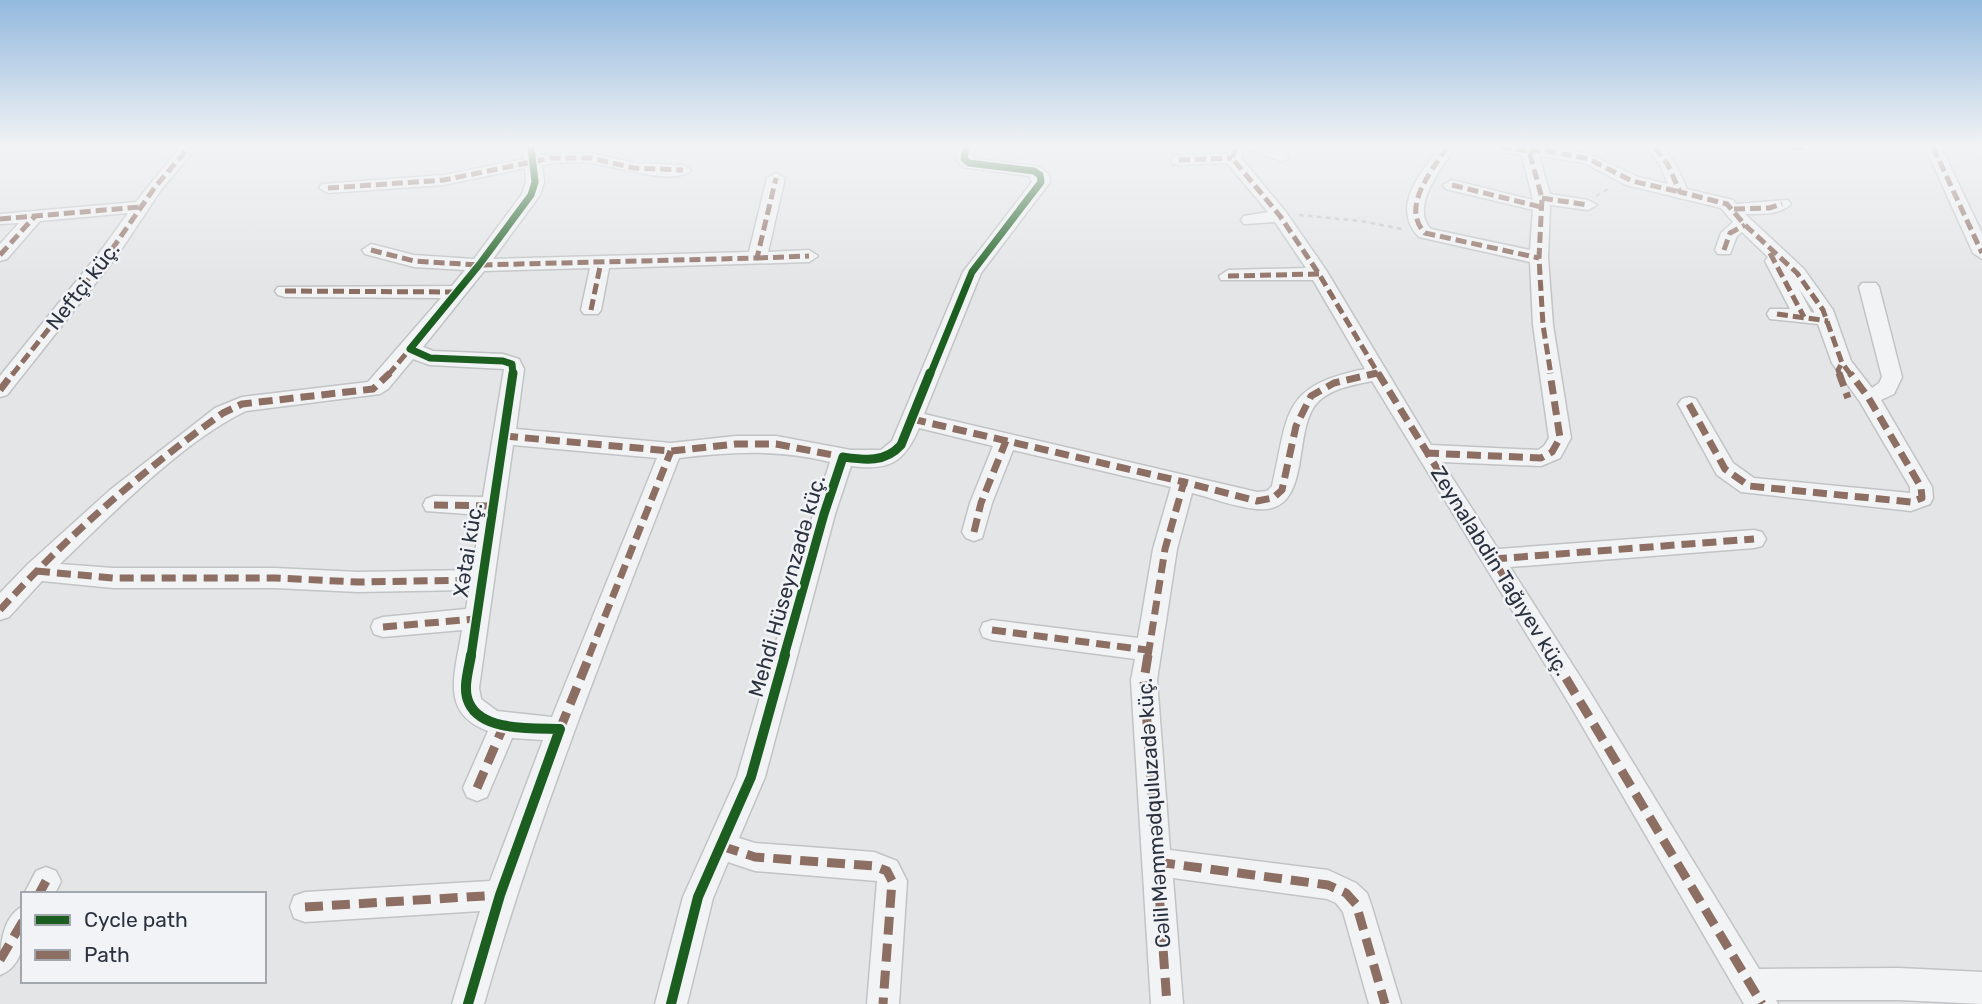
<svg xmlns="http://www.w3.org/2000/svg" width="1982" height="1004" viewBox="0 0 1982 1004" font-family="Rubik,sans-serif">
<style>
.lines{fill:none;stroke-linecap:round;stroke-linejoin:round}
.minor-casing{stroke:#c1c3c5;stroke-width:3}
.path{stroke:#c2c3c7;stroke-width:2.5;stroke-dasharray:4.5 4.5;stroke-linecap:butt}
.minor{fill:#f2f3f4;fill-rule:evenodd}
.quiet-far2{stroke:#8d6e63;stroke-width:5;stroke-dasharray:11 5;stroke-linecap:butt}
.quiet-far1{stroke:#8d6e63;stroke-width:7;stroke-dasharray:14 7;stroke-linecap:butt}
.quiet{stroke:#8d6e63;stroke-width:9;stroke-dasharray:18 9;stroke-linecap:butt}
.cycleway-far2-casing{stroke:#f1f3f6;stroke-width:10}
.cycleway-far1-casing{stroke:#f1f3f6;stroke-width:13}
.cycleway-casing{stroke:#f1f3f6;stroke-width:15}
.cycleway-far2{stroke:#1b5e20;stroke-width:7}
.cycleway-far1{stroke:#1b5e20;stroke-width:9}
.cycleway{stroke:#1b5e20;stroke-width:10}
.labels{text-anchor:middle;stroke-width:5;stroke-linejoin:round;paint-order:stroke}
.street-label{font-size:21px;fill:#2b323f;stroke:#f1f3f6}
</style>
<rect width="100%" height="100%" fill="#e3e5e7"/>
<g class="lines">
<defs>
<g id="minor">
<polygon points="180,147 197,147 161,190 117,256 7,395 0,397 0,376 103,248 128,213 40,221 7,259 0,261 0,244 19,223 0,224 0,214 136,202"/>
<path d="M 523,147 L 539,147 L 540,155 L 591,153 L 634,163 L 683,165 L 691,170 C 676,187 612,165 591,163 C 575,161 557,162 542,165 L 544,182 L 540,195 L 493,259 L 749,252 L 767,178 L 776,173 L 785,178 L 768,252 L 809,250 L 818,256 L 809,262 L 609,268 L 601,310 L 598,314 L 584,314 L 581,310 L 590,268 L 484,271 L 423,347 L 433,351 L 503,354 L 519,359 L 524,369 L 516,429 L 671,443 L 736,436 L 776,436 L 851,450 L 881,450 L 892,441 L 963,272 L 1032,182 L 1029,176 L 963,167 L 956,159 L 958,147 L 974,147 L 974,159 L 1040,167 L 1049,175 L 1050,182 L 981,273 L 924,414 L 1257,492 L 1267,491 L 1272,486 C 1289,412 1281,386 1365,369 L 1313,280 L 1221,280 L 1219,276 L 1228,270 L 1306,268 L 1275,222 L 1244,224 L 1241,220 L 1244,216 L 1268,212 L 1227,163 L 1179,165 L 1173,164 L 1171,160 L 1173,156 L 1226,153 L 1229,147 C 1247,147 1276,142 1289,156 L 1287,160 L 1281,161 L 1245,148 L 1241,158 L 1286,212 L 1326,270 L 1431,445 L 1538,450 L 1544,446 L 1549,438 L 1533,325 L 1530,262 L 1419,237 C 1390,207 1421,174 1439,147 L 1455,147 C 1443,167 1409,207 1431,229 L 1530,250 L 1533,210 L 1446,189 L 1443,185 L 1452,180 L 1533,200 L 1522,155 L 1494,151 L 1492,147 L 1552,147 L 1589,154 L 1638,177 L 1668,184 L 1660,165 L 1647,147 L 1663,147 L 1676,165 L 1687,189 L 1733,200 L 1736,204 L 1788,200 L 1791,204 C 1780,215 1760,214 1745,214 L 1804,269 L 1833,310 L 1851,361 L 1872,388 L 1879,383 L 1882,377 L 1859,287 L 1862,283 L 1876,283 L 1879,287 L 1902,377 L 1894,394 L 1881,400 L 1932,487 L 1933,498 L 1930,504 L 1911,511 L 1741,492 L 1717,475 L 1678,404 L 1682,399 L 1689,397 L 1696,399 L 1733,463 L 1754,478 L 1910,493 L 1910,487 L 1860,402 L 1832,363 L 1818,324 L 1770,319 L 1767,314 L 1770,309 L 1790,309 L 1765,261 L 1768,257 L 1742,232 L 1737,236 L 1730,254 L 1718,254 L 1715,250 L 1721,233 L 1733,222 L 1721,208 L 1626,185 L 1584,163 L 1539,156 L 1550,194 L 1588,200 L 1597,205 L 1588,210 L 1550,205 L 1548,258 L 1553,325 L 1571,438 L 1560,458 L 1541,466 L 1442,462 L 1498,549 L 1754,530 L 1762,532 L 1766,539 L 1762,546 L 1754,548 L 1510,567 L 1588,689 L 1759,969 L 1899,968 L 1982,972 L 1982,1004 L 1899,1000 L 1776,1000 L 1778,1004 L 1744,1004 L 1570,705 L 1372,381 C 1354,385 1331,388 1317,403 C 1291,432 1314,515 1256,509 C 1235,507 1212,498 1192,493 L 1177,549 L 1157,680 L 1170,850 L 1328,870 L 1356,883 L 1367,893 L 1371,904 L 1401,1004 L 1369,1004 L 1343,912 L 1336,903 L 1327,899 L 1173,878 L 1183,1004 L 1151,1004 L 1131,680 L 1135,659 L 992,640 L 983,637 L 980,630 L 983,623 L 992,620 L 1138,638 L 1153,549 L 1171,487 L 1013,450 L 992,503 L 982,538 L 974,541 L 966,538 L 962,532 L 970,503 L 993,446 L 919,428 C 904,463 889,471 851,466 L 835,514 L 765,777 L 739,838 L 755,843 L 874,852 L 897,861 L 907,881 L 899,1004 L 867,1004 L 877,881 L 755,871 L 728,862 L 713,898 L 687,1004 L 655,1004 L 683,897 L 737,777 L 813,514 L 830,462 C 779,449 731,452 679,458 C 609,639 537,818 484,1004 L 452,1004 L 480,911 L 305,922 L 294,918 L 290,907 L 294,896 L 305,892 L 490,881 L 543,740 L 512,738 L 487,797 L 477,801 L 467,797 L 463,788 L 488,731 C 438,713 456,671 462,630 L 383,637 L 374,634 L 371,627 L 374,620 L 383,617 L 466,609 L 469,590 L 358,592 L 275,588 L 113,588 L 42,581 L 9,617 L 0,620 L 0,593 L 28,564 L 110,490 L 215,408 L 242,397 L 368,382 L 441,298 L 285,297 L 278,295 L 275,291 L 278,287 L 452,286 L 465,270 L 414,267 L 365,254 L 362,250 L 371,244 L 414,255 L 474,259 L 522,194 L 526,182 L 525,168 L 444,185 L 328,193 L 319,188 L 322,184 L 444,175 L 524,159 ZM 1799,289 L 1814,311 L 1814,313 L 1811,312 ZM 413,359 L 430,365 L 504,369 L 483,497 L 434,496 L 426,499 L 423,505 L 426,511 L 481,515 L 472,570 L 358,572 L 275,568 L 113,568 L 60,564 C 111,515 183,441 246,411 L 380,394 L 388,389 ZM 513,445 L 657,458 L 552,717 L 497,711 L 481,699 L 479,688 Z"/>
<polygon points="1785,147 1812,147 1813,148 1805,153 1787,151"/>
<polygon points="1925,147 1941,147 1982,233 1982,259 1973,253"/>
<polygon points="46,867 56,871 61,881 55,894 24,894 36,871"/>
<path d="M 23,906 C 23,932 28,964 0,975 C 0,950 0,918 23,906 Z"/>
</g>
</defs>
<use href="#minor" class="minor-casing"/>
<g class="path">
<polyline points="1596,196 1610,188"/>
<polyline points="1299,215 1361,221 1402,229"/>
</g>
<use href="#minor" class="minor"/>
<g class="quiet-far2">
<polyline points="1237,147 1232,158 1280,216 1319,274 1379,375"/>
<path d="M 1447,147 C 1432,171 1400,207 1425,233 L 1539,258"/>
<polyline points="1500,147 1529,151 1542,198 1539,258 1543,325 1551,375"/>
<polyline points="1655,147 1668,165 1680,192 1727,204 1745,225 1797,273 1823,310 1842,363 1851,375"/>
<polyline points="1793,147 1805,148"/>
<polyline points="1933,147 1982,253"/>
<polyline points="1529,151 1549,151 1589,159 1632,181 1680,192"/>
<polyline points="1179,160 1232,158"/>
<polyline points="1452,185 1541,207"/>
<polyline points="328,188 444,180 551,158 591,158 634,168 683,170"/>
<polyline points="1542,198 1588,205"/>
<polyline points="1734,209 1769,208 1782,204"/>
<polyline points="0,219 140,207"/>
<polyline points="371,250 414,261 479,265 757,258 776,178"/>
<polyline points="1724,250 1730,233 1745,225"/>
<polyline points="1770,253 1804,317"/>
<polyline points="0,255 35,216"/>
<polyline points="757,258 809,256"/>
<polyline points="1228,276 1319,274"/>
<polyline points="285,291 455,292"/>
<polyline points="591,310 601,262"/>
<polyline points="1777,314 1828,321"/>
<polyline points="12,375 110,252 155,187 189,147"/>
<polyline points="388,375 410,349"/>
<polyline points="1369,375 1378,373"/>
<polyline points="1840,375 1838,370 1842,363"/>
</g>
<g class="quiet-far1">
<polyline points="1378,373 1553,656"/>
<polyline points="1839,373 1848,398"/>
<polyline points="0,390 13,373"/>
<polyline points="1689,404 1725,469 1749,486 1911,502 1922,498 1921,487 1868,397 1850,373"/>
<polyline points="912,419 1184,482"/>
<polyline points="504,436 671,451 736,444 776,444 843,457"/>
<polyline points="1425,453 1541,458 1552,452 1560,438 1550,373"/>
<polyline points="434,505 492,506"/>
<polyline points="974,532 981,503 1006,441"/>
<polyline points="1493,559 1754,539"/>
<polyline points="36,571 113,578 275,578 358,582 480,580"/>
<path d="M 0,610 C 66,537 143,470 223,413 L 242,404 L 373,389 L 390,373"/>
<polyline points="383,627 475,619"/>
<polyline points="992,630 1147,650"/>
<polyline points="589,656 671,451"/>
<polyline points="1148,656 1165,549 1184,482 1257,501 1273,498 1282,490 1296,426 1311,396 1334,383 1377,373"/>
</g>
<g class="quiet">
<polyline points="1148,655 1144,680 1167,1004"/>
<polyline points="1552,655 1762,1004"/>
<polyline points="560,729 590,655"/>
<polyline points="477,788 504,725"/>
<polyline points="721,846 755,857 874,866 887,871 892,881 883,1004"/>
<polyline points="1157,862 1328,885 1346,893 1356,904 1385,1004"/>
<polyline points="39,894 46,881"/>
<polyline points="305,907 500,895"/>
<polyline points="0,960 23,921"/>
</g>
<defs>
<g id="cycleway-far2">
<polyline points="513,375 512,364 503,361 430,358 410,349 479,265 531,195 535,182 531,147"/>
<polyline points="930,375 972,272 1041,182 1040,175 1034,171 969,163 964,159 966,147"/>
</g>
<g id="cycleway-far1">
<polyline points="471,656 513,373"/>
<path d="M 784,656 L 824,514 L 843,457 C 865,460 885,463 901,445 L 930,373"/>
</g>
<g id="cycleway">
<path d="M 468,1004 L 500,895 L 560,729 C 534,728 482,732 469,703 C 462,689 469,669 471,655"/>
<polyline points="671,1004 698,897 751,777 785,655"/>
</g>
</defs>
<use href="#cycleway-far2" class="cycleway-far2-casing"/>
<use href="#cycleway-far1" class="cycleway-far1-casing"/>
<use href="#cycleway" class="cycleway-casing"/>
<use href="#cycleway-far2" class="cycleway-far2"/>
<use href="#cycleway-far1" class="cycleway-far1"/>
<use href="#cycleway" class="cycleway"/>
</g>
<linearGradient id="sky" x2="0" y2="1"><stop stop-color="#93b9de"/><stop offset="0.51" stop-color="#f2f3f4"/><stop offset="1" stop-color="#f2f3f4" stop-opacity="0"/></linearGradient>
<rect width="1982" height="287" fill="url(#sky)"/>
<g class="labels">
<g class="street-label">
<text transform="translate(83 286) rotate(-52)" y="7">Neftçi küç.</text>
<text transform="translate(468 550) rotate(-81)" y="7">Xətai küç.</text>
<text transform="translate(1500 571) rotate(58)" y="7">Zeynalabdin Tağıyev küç.</text>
<text transform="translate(787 586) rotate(-74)" y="7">Mehdi Hüseynzadə küç.</text>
<text transform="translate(1154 813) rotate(-94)" y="7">Cəlil Məmmədquluzadə küç.</text>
</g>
</g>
<rect x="21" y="892" width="245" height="91" fill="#f1f3f6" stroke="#a2a6ad" stroke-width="2"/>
<rect x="35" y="915" width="35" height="10" fill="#1b5e20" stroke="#a2a6ad" stroke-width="2"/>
<text x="84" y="927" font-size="21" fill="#2b323f">Cycle path</text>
<rect x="35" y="950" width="35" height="10" fill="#8d6e63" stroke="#a2a6ad" stroke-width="2"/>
<text x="84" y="962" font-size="21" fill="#2b323f">Path</text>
</svg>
